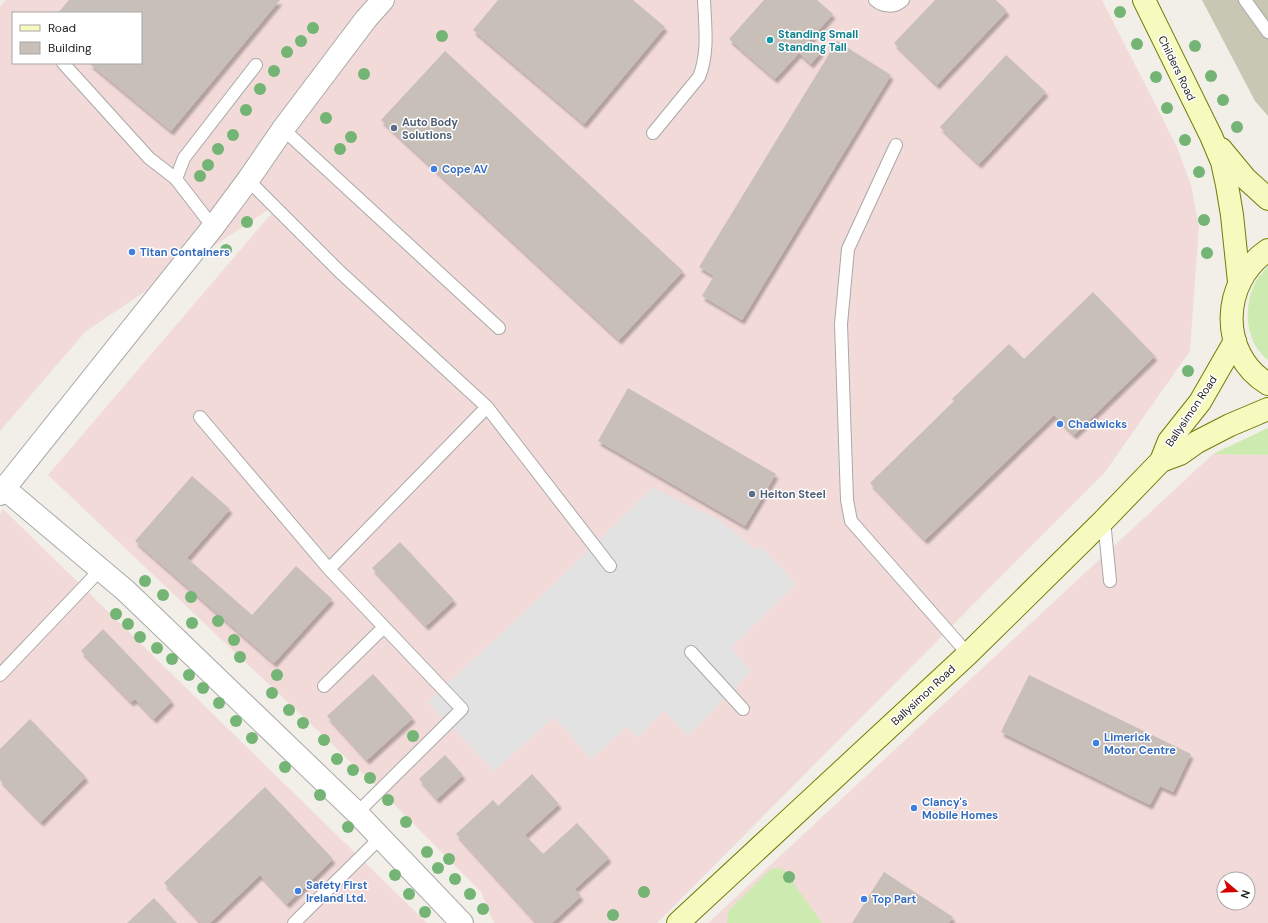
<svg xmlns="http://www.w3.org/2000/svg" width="1268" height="923" viewBox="0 0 1268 923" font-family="'DM Sans',sans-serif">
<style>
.commercial{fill:#f2dad9;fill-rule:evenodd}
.construction{fill:#c7c7b4}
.grass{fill:#cdebb0}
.parking{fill:#e2e2e2}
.building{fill:#c7bfb8;filter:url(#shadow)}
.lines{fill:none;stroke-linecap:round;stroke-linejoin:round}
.lane-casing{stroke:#a9a9a9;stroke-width:14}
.street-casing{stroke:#a9a9a9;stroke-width:24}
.secondary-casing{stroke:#707d05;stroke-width:24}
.lane{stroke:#fff;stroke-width:12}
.street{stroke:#fff;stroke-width:22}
.secondary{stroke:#f7fabf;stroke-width:22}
.tree{fill:#74b475}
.culture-dot{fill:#0f9aa8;stroke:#fff;stroke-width:1.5}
.service-dot{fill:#5c6f8a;stroke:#fff;stroke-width:1.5}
.shop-dot{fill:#3f7fe0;stroke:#fff;stroke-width:1.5}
.labels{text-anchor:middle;stroke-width:3;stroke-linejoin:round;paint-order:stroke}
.culture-label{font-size:11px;font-weight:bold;fill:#0d838f;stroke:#fff;text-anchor:start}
.street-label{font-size:11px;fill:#222;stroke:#fff}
.service-label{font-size:11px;font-weight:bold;fill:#4e5e75;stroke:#fff;text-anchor:start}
.shop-label{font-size:11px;font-weight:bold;fill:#366cbe;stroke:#fff;text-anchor:start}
</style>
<defs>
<filter id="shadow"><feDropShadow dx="2.5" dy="4.5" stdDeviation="1" flood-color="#0004"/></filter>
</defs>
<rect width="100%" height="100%" fill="#f2efe9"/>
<g class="commercial">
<path d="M 6,0 L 1102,0 L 1177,147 L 1191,185 L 1199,226 L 1190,351 L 1105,472 L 657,923 L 494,923 L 481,892 L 375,785 L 48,475 L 283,200 L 86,331 L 0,431 L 0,6 ZM 13,13 L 141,13 L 141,63 L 13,63 Z"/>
<path d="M 1213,454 L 1268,455 L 1268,923 L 708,923 ZM 1224,879 L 1248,879 L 1248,903 L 1224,903 Z"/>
<polygon points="3,509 427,923 0,923 0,514"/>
</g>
<polygon class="construction" points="1202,0 1268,0 1268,116 1255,101"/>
<g class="grass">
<path d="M 1268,266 L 1268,360 C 1245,342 1243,308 1255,283 C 1258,277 1264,272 1268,266 Z"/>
<polygon points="1268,428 1268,455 1213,454"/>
<polygon points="780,868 788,873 796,887 822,923 727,923 727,919 729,910 771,869"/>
</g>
<polygon class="parking" points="653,487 690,507 711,515 743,538 753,549 761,547 796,584 731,648 751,671 688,736 664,711 637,738 627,727 591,759 554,717 494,771 428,702 554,584"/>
<g class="building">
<polygon points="69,0 280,0 171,131 89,63 141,63 141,13 58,13"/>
<polygon points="498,0 633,0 665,27 584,124 473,30"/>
<polygon points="764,0 817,0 833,14 809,41 821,52 811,64 799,53 775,79 729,39"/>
<polygon points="935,0 996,0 1007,11 937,85 894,43"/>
<polygon points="837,41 891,75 742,320 702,296 714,276 699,267"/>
<polygon points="445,51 683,271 619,340 381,120"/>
<polygon points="1006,55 1046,92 979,164 940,127"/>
<polygon points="1093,292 1155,356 1074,435 1054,415 925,540 870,483 954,401 952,399 1009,344 1024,359"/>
<polygon points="628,388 776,474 745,526 598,441"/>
<polygon points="192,476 230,509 187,558 252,615 296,566 332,599 274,663 135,541"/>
<polygon points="400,542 454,600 426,626 372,568"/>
<polygon points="103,629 172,701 154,719 135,699 131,702 81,651"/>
<polygon points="373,674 413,718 367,760 327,716"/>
<polygon points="1029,675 1191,754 1173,792 1160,786 1150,805 1001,732"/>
<polygon points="30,719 86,777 41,822 0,780 0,749"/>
<polygon points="445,755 463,775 437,799 419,779"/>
<polygon points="532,774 559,804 525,835 543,854 577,823 609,858 575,889 581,896 552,923 537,923 456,834 493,800 498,806"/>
<polygon points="265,787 333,859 287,904 260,875 210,923 201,923 164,883"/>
<polygon points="884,872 953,917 949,923 852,923"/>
<polygon points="154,898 177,923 127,923"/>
</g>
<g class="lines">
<defs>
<g id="lane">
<path d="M 875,0 C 883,7 895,8 903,0"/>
<polyline points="1245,0 1268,32"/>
<polyline points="63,63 149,158 176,179"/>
<polyline points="283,129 499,328"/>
<path d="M 653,133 L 699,77 C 709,53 705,25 704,0"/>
<polyline points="896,145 848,249 841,324 847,500 851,521 968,654"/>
<polyline points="248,180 340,272 487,407 610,566"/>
<polyline points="213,227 176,179 184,158 256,65"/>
<polyline points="200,417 329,569"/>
<polyline points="1104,520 1110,581"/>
<polyline points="691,652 743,709"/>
<polyline points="0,675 101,569"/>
<polyline points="324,686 384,627"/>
<polyline points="357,813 462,709 329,569 487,407"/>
<polyline points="294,923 380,838"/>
</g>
<g id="street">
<polyline points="5,489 126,591 357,813 462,923"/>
<polyline points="0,494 213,227 248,180 283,129 366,19 383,0"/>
</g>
<g id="secondary">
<polyline points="1144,0 1211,136 1222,162 1227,185 1232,215 1239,282"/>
<polyline points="1221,149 1245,178 1268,199"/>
<path d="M 1268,250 C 1221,281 1218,354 1268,384"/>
<polyline points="1161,461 1180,454 1197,442 1230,425 1268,409"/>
<polyline points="678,923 968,654 1104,520 1161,461 1169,441 1200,402 1235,341"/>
</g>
</defs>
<use href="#lane" class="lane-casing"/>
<use href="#street" class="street-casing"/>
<use href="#secondary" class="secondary-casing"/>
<use href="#lane" class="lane"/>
<use href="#street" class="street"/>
<use href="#secondary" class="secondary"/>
</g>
<g class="tree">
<circle cx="1120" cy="12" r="6"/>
<circle cx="313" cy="28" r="6"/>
<circle cx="442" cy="36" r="6"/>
<circle cx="301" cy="41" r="6"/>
<circle cx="1137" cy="44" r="6"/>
<circle cx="1195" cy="46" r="6"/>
<circle cx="287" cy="52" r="6"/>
<circle cx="274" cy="71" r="6"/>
<circle cx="364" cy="74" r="6"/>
<circle cx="1211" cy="76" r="6"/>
<circle cx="1156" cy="77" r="6"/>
<circle cx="260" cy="89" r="6"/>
<circle cx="1223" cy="100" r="6"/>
<circle cx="1167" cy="108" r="6"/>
<circle cx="246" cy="110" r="6"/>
<circle cx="326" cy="118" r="6"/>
<circle cx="1237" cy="127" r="6"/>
<circle cx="233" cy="135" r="6"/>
<circle cx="351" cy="137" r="6"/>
<circle cx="1185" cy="140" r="6"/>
<circle cx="218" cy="149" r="6"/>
<circle cx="340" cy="149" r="6"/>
<circle cx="208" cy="165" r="6"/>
<circle cx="1199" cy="172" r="6"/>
<circle cx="200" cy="176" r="6"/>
<circle cx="1204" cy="220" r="6"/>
<circle cx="247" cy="222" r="6"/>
<circle cx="226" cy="250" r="6"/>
<circle cx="1207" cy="253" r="6"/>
<circle cx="1188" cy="371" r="6"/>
<circle cx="145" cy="581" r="6"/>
<circle cx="163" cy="595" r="6"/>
<circle cx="191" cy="597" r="6"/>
<circle cx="116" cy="614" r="6"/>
<circle cx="218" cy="621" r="6"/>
<circle cx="192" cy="623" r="6"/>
<circle cx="128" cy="624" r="6"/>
<circle cx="140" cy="637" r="6"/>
<circle cx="234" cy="640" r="6"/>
<circle cx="157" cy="648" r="6"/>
<circle cx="240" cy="657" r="6"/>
<circle cx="172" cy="659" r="6"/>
<circle cx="189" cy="675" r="6"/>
<circle cx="277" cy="675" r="6"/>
<circle cx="203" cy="688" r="6"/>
<circle cx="272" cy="693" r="6"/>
<circle cx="219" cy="703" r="6"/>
<circle cx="289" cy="710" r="6"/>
<circle cx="236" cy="721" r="6"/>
<circle cx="303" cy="723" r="6"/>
<circle cx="413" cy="736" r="6"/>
<circle cx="252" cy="738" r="6"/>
<circle cx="324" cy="740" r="6"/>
<circle cx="337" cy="759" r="6"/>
<circle cx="285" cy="767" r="6"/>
<circle cx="353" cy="770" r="6"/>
<circle cx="370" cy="778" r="6"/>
<circle cx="320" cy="795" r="6"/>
<circle cx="388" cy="800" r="6"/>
<circle cx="406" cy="822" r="6"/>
<circle cx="348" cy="827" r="6"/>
<circle cx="427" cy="852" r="6"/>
<circle cx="449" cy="859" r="6"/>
<circle cx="438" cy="868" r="6"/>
<circle cx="395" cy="875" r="6"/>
<circle cx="789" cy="877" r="6"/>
<circle cx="455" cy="879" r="6"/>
<circle cx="644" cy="892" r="6"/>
<circle cx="409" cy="894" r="6"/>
<circle cx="470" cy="894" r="6"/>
<circle cx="483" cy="909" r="6"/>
<circle cx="425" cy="912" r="6"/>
<circle cx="613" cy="915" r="6"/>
</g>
<circle class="culture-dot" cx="770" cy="40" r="4"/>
<g class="service-dot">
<circle cx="394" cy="128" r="4"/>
<circle cx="752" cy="494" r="4"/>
</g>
<g class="shop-dot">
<circle cx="434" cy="169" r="4"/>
<circle cx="132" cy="252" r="4"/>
<circle cx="1060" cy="424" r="4"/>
<circle cx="1096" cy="743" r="4"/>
<circle cx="914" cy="808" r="4"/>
<circle cx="298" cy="891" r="4"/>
<circle cx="864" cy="899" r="4"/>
</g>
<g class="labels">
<g class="culture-label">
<text x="778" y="38">Standing Small<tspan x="778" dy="13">Standing Tall</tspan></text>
</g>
<g class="street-label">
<text transform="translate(1177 68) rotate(64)" y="4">Childers Road</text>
<text transform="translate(1191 411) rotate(-56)" y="4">Ballysimon Road</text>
<text transform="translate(923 695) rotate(-43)" y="4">Ballysimon Road</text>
</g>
<g class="service-label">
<text x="402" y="126">Auto Body<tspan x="402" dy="13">Solutions</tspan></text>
<text x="760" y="498">Heiton Steel</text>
</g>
<g class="shop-label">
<text x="442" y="173">Cope AV</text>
<text x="140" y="256">Titan Containers</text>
<text x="1068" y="428">Chadwicks</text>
<text x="1104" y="741">Limerick<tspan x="1104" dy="13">Motor Centre</tspan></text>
<text x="922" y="806">Clancy's<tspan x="922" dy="13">Mobile Homes</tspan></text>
<text x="306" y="889">Safety First<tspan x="306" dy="13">Ireland Ltd.</tspan></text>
<text x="872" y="903">Top Part</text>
</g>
</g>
<rect x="12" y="12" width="130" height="52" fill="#ffffff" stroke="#a7a7a7"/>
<rect x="20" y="25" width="20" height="6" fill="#f7fabf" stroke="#a7a7a7"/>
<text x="48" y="32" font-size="12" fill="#222222">Road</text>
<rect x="20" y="42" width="20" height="12" fill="#c7bfb8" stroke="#a7a7a7"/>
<text x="48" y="52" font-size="12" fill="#222222">Building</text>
<g transform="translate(1236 891) rotate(109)"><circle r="19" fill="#ffffff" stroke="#a7a7a7"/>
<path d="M0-3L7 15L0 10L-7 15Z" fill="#d40000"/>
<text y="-6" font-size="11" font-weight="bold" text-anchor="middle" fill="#222222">N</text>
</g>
</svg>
